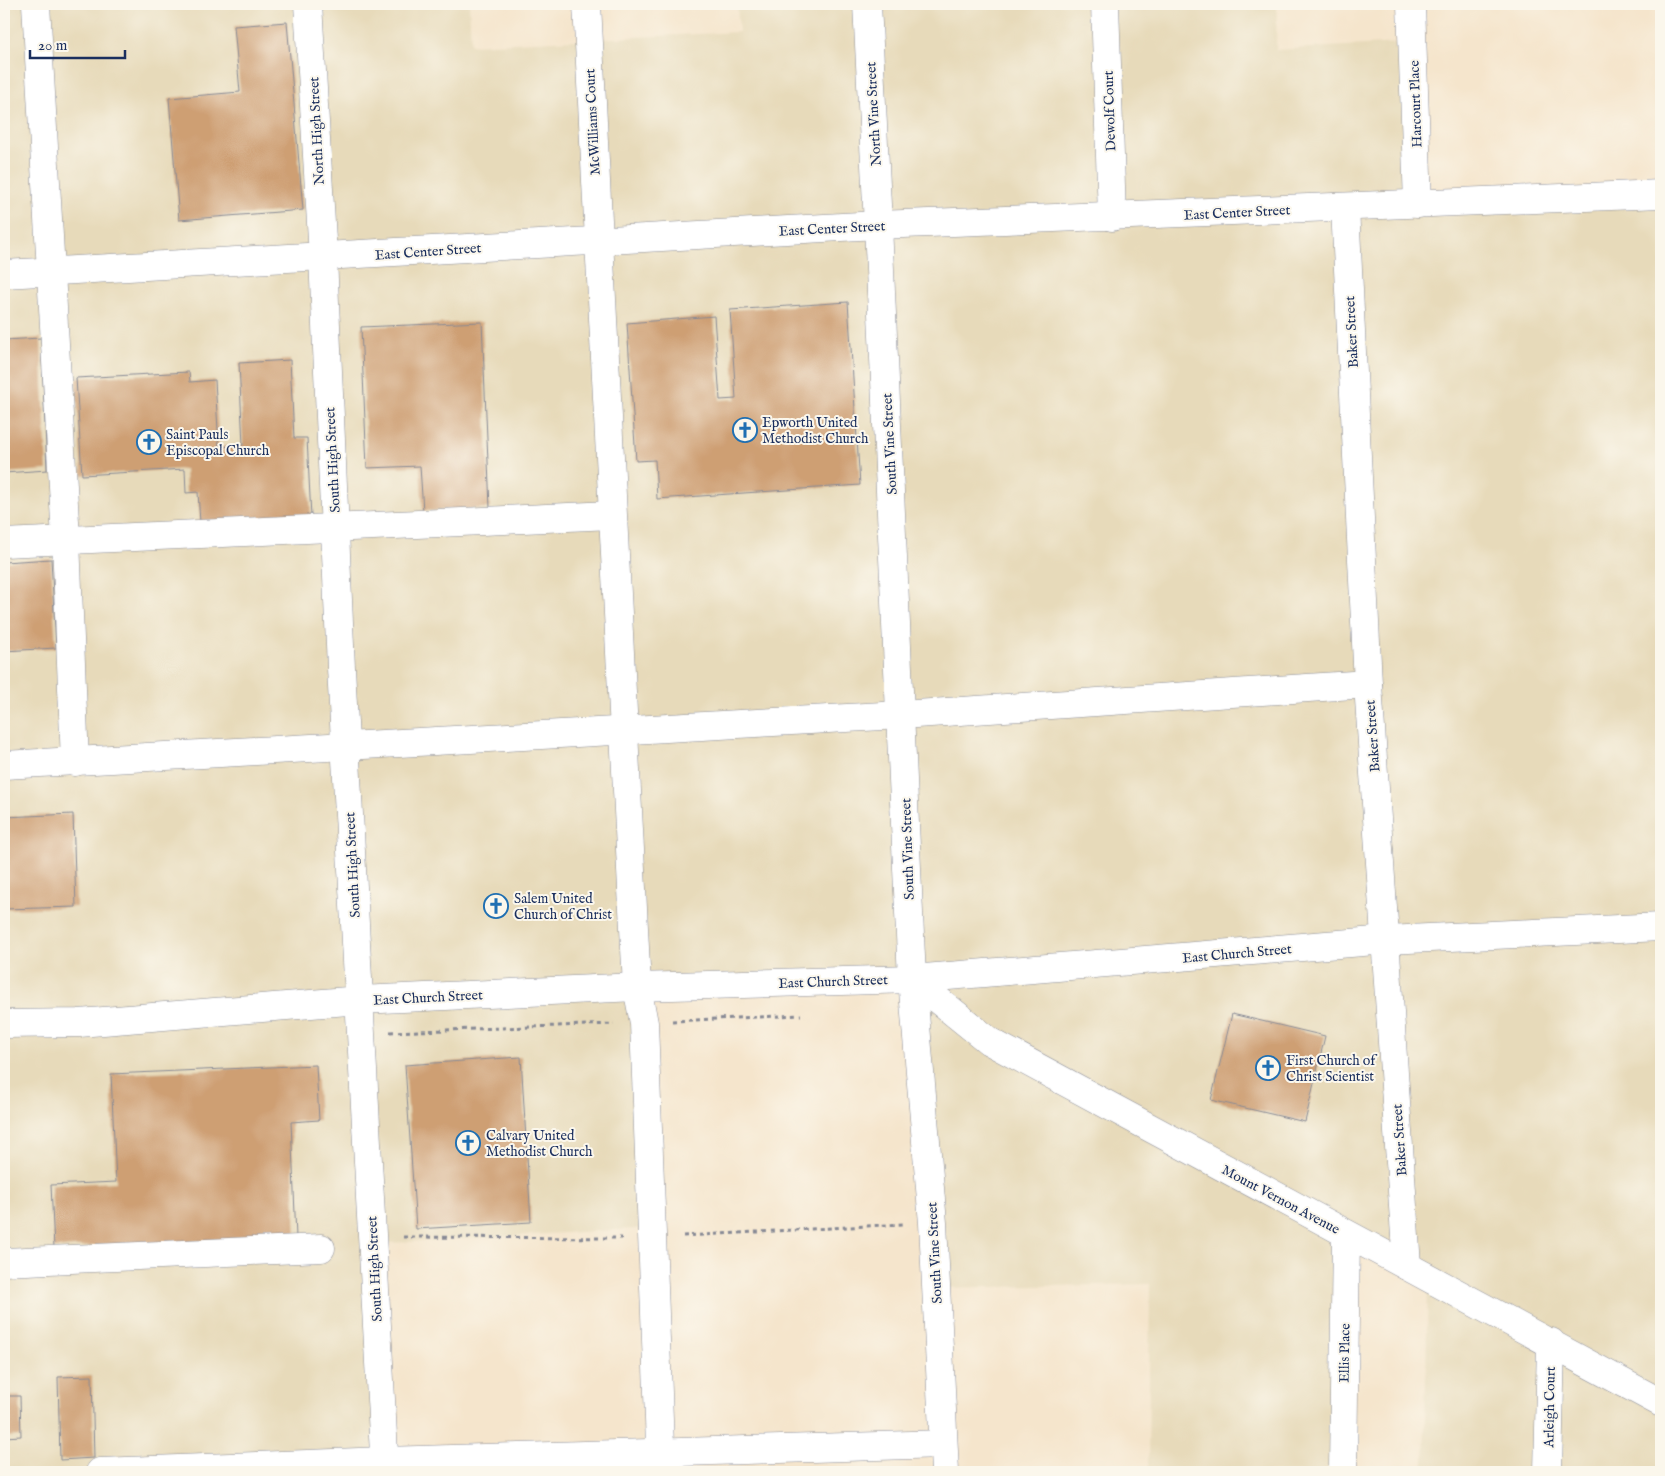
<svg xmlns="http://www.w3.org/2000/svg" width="1665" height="1476" viewBox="0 0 1665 1476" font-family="'IM FELL English',serif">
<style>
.built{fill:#e7daba}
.building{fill:#ce9f73}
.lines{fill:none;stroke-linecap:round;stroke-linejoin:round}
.minor-casing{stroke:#888a95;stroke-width:29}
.major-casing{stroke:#888a95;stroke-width:29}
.path{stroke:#888a95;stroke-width:3;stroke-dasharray:4 4;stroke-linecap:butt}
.minor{stroke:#fff;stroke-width:28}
.major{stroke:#fff;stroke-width:28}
.labels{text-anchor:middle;stroke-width:4;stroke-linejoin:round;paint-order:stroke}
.street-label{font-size:14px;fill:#1b2f5e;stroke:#fbf7ec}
.poi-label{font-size:14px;fill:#1b2f5e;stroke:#fbf7ec;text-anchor:start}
</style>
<rect width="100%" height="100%" fill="#fbf7ec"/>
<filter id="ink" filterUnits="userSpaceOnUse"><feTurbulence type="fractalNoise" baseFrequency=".02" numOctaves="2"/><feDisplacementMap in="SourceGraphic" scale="10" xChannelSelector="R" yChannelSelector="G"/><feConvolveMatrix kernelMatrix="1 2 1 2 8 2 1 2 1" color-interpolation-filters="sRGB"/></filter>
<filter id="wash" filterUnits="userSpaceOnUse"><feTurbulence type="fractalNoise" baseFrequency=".0096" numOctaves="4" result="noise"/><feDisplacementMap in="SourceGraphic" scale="20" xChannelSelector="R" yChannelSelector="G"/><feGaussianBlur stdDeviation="1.12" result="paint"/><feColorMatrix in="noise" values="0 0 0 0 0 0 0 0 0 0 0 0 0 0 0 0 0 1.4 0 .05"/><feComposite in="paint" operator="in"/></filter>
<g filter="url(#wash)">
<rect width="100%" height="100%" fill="#f5e5cc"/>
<polygon class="built" points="4,4 469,4 471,45 739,32 737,4 1277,4 1276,50 1417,42 1423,217 1661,205 1661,1472 1424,1472 1428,1283 1340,1237 1334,1472 1148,1472 1150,1284 930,1288 905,968 633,981 651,1228 370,1244 381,1453 114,1472 4,1472"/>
<g id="blocks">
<g class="building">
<polygon points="4,4 19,4 19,5 4,6"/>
<polygon points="287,22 303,210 179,220 169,98 240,92 234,26"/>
<polygon points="848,302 860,485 657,499 655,460 636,461 627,323 714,316 720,400 736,399 730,310"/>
<polygon points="482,322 490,508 423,511 420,466 367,468 361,327"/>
<polygon points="41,338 47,470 4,473 4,340"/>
<polygon points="290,360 294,438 307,438 311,517 200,522 198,492 186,493 185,469 82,475 76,378 189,372 190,382 215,380 219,447 243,445 239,363"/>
<polygon points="51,559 56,648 4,651 4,562"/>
<polygon points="73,814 76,907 4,909 4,817"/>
<polygon points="1232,1014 1325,1036 1305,1122 1211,1100"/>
<polygon points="521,1057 531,1222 416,1229 405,1065"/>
<polygon points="316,1065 319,1120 291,1122 296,1237 54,1248 51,1185 116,1182 111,1074"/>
<polygon points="92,1376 94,1458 60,1460 58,1377"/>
<polygon points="4,1396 20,1396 21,1436 4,1437"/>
</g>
</g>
</g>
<g filter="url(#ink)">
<use href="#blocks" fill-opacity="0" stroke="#888a95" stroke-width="1"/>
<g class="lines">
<defs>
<g id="minor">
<polyline points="36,4 66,540 75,762"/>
<polyline points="308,4 323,257 341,668 385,1472"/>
<polyline points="587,4 637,987 644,1023 661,1472"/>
<polyline points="867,4 878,225"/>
<polyline points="1105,4 1112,217"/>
<polyline points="1411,4 1418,204"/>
<polyline points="1345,207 1368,684 1407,1266"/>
<polyline points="4,543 612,515"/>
<polyline points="4,765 901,715 1368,684"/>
<polyline points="912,979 933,1223 945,1472"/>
<polyline points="4,1262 321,1248"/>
<polyline points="100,1472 385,1461 943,1444"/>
<polyline points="1343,1472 1346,1234"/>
<polyline points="1548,1472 1551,1342"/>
</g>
<g id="major">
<polyline points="878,225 912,979"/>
<polyline points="4,274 878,225 1661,194"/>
<polyline points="912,979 989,1041 1661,1403"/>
<polyline points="4,1024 79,1023 360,1000 637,987 912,979 1387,940 1661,927"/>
</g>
</defs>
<use href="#minor" class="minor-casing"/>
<use href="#major" class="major-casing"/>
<g class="path">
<polyline points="672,1021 801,1015"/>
<polyline points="390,1032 614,1024"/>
<polyline points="683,1236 904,1224"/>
<polyline points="403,1237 622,1238"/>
</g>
<use href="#minor" class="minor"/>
<use href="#major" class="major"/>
</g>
</g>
<defs>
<symbol id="church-ring" viewBox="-11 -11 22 22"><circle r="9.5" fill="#fbf7ec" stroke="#1f6fb2" stroke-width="1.5"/><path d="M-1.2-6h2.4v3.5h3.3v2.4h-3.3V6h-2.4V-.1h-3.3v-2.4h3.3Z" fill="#1f6fb2"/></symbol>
</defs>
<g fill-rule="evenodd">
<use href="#church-ring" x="731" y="416" width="28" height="28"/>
<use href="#church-ring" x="135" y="428" width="28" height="28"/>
<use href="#church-ring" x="482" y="892" width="28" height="28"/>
<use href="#church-ring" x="1254" y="1054" width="28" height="28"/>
<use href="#church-ring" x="454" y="1129" width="28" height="28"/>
</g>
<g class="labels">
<g class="street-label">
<text transform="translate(1415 104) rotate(-92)" y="5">Harcourt Place</text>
<text transform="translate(1109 111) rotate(-92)" y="5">Dewolf Court</text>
<text transform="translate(873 114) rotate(-93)" y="5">North Vine Street</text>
<text transform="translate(592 122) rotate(-93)" y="5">McWilliams Court</text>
<text transform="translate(316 131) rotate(-93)" y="5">North High Street</text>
<text transform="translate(1237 212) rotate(-3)" y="5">East Center Street</text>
<text transform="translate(832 228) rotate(-3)" y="5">East Center Street</text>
<text transform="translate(428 251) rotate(-4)" y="5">East Center Street</text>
<text transform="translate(1351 332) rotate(-93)" y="5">Baker Street</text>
<text transform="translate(889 444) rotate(-93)" y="5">South Vine Street</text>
<text transform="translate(332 460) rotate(-93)" y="5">South High Street</text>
<text transform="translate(1372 736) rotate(-94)" y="5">Baker Street</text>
<text transform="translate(907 849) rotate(-92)" y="5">South Vine Street</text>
<text transform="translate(352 865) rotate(-93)" y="5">South High Street</text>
<text transform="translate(1237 953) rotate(-5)" y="5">East Church Street</text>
<text transform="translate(833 981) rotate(-2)" y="5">East Church Street</text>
<text transform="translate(428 997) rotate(-3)" y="5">East Church Street</text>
<text transform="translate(1399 1140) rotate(-94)" y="5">Baker Street</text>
<text transform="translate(1281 1199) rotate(28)" y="5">Mount Vernon Avenue</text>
<text transform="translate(934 1253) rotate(-93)" y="5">South Vine Street</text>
<text transform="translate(374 1269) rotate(-93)" y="5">South High Street</text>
<text transform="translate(1344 1353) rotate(-89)" y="5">Ellis Place</text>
<text transform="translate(1549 1407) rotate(-89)" y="5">Arleigh Court</text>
</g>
<g class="poi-label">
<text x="762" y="427">Epworth United<tspan x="762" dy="16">Methodist Church</tspan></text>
<text x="166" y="439">Saint Pauls<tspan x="166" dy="16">Episcopal Church</tspan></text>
<text x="514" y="903">Salem United<tspan x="514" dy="16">Church of Christ</tspan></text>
<text x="1286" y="1065">First Church of<tspan x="1286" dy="16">Christ Scientist</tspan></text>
<text x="486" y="1140">Calvary United<tspan x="486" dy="16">Methodist Church</tspan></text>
</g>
</g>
<rect width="1665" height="1476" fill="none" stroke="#fbf7ec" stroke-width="20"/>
<path d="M30 50v8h95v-8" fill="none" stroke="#1b2f5e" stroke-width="2.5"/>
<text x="38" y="50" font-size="15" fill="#1b2f5e" stroke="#fbf7ec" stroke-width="4" paint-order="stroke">20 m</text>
</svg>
